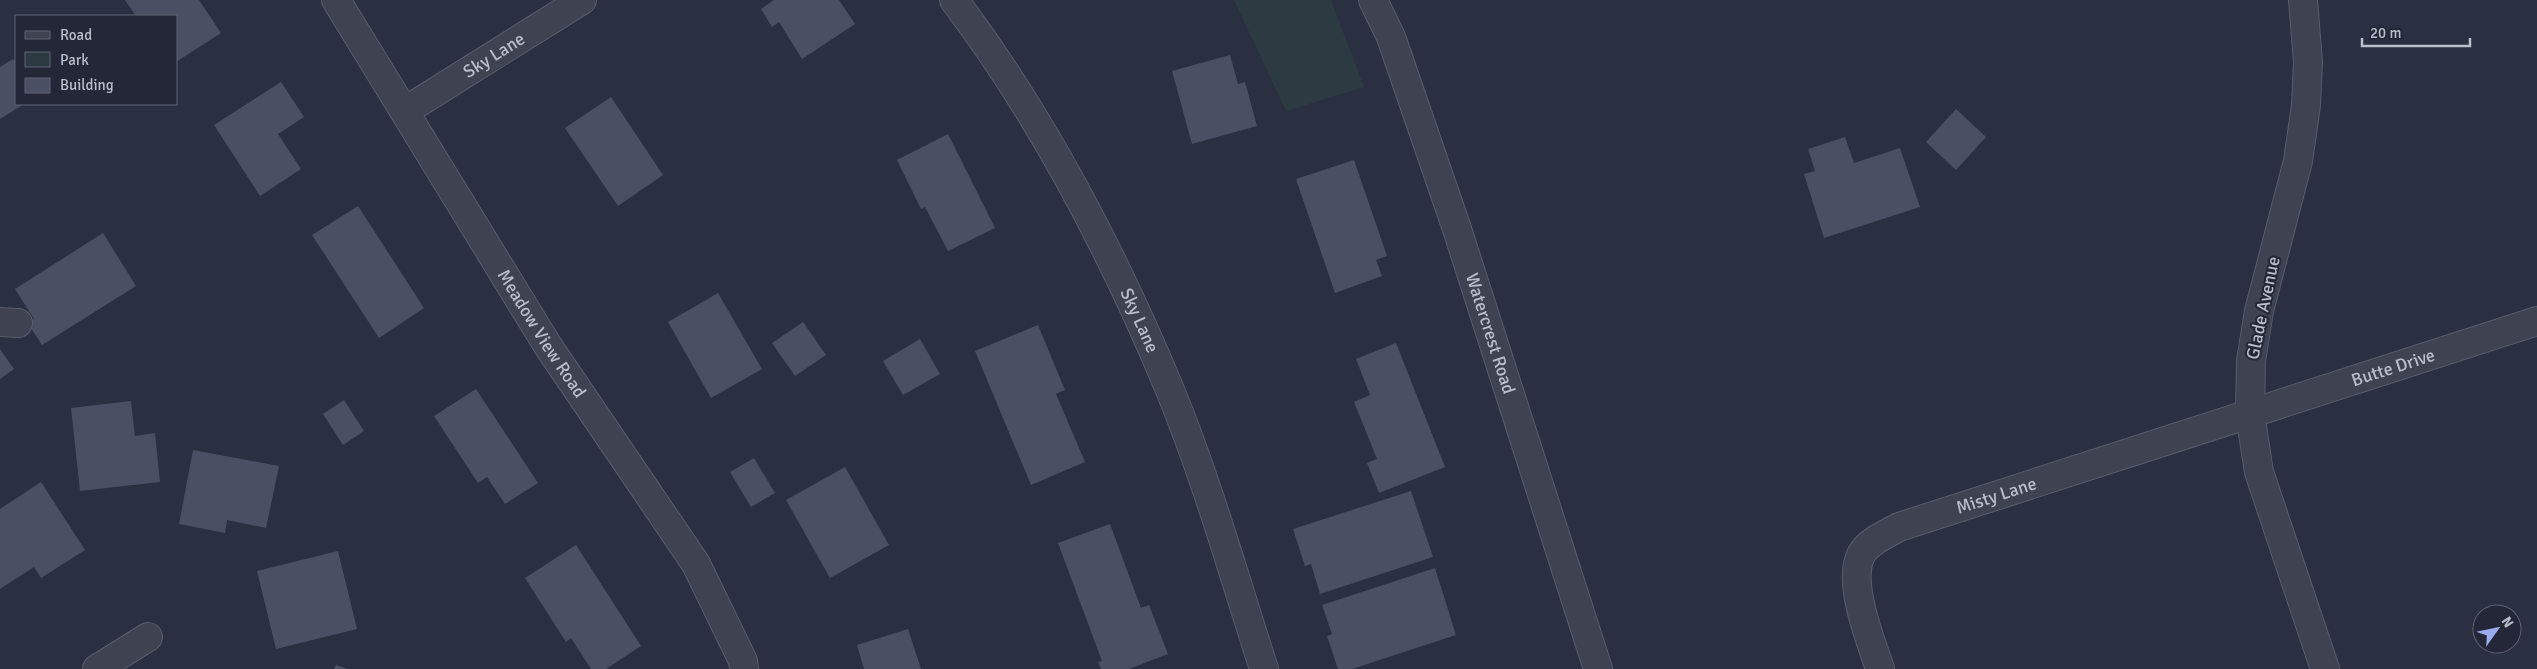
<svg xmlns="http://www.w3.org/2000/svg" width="2537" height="669" viewBox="0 0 2537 669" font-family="Signika,sans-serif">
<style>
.green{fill:#2c3b42}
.building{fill:#4a4f63}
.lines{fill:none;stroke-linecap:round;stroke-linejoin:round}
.minor-casing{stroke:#595d6c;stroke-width:30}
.minor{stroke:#3e4251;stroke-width:28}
.labels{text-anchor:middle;stroke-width:4;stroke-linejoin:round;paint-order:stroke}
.street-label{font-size:18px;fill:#bbbecb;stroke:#232737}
</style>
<rect width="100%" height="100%" fill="#2a2f41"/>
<polygon class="green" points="1234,0 1331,0 1364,87 1286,111"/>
<g class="building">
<polygon points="125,0 199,0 221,33 176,62 176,16 136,16"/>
<polygon points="774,0 839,0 855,24 802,59 779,22 772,27 761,9"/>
<polygon points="1230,55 1238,84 1245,82 1257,126 1192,144 1172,71"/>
<polygon points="13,59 16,63 16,104 24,104 0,119 0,67"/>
<polygon points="281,82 304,117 278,134 301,169 260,196 214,125"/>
<polygon points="611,97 663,175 618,206 565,128"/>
<polygon points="1956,109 1986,137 1956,170 1926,142"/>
<polygon points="948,134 995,228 948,251 925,207 921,209 897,160"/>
<polygon points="1845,137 1854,163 1900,148 1920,207 1824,238 1804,174 1815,171 1808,149"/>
<polygon points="1354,160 1387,256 1376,260 1382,276 1335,293 1296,179"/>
<polygon points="358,206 424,308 379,338 312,235"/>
<polygon points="103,233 136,286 42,345 27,322 34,319 15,289"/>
<polygon points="718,293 762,369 711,398 668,322"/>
<polygon points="803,322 826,355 795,376 772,343"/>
<polygon points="1038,325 1065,390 1056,394 1085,462 1031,485 975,351"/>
<polygon points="920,339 940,374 903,395 883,361"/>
<polygon points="1396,343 1445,467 1379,493 1367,463 1377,459 1354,402 1370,395 1356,359"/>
<polygon points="0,349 14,369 0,379"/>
<polygon points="476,389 538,483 505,504 487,477 478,483 434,416"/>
<polygon points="344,400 364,431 343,445 323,414"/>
<polygon points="131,401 135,436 155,433 160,482 80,491 71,408"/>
<polygon points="193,450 279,466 266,528 227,520 225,533 179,524"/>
<polygon points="754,458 775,493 751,507 730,472"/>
<polygon points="845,467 889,545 830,578 786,500"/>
<polygon points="41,482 85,550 41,578 34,567 0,589 0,509"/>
<polygon points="1411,491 1433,557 1320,594 1311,564 1305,566 1293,529"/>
<polygon points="1110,524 1141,608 1149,605 1168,654 1129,669 1101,669 1098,662 1102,661 1058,543"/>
<polygon points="576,545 641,646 606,669 591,669 571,638 566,642 525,578"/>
<polygon points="338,551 357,629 276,649 257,571"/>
<polygon points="1435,568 1456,635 1352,669 1338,669 1327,636 1332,634 1322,605"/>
<polygon points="908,629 921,669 864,669 857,645"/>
<polygon points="336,665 348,669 334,669"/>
</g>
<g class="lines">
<defs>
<g id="minor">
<path id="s1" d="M 336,0 L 548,346 L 696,564 L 743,661 L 744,669"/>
<path id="s2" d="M 954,0 C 1043,118 1113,253 1170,390 C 1207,480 1234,576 1264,669"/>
<path id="s3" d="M 1373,0 L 1391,37 L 1457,229 L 1598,669"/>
<polyline points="2303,0 2308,62 2306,105 2298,161 2259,311 2251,361 2250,414 2259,472 2325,669"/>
<path id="s4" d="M 405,111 L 582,0"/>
<polyline points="0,322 18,323"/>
<polyline points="97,669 148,637"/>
<path id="s5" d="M 1880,669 C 1871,641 1847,583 1861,555 C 1868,541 1887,534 1899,527 L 2537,321"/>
</g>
</defs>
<use href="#minor" class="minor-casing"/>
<use href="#minor" class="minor"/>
</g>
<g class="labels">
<g class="street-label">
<text dy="6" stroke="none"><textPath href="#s4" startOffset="105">Sky Lane</textPath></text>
<text transform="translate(2263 308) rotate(-78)" y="6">Glade Avenue</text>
<text dy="6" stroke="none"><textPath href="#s2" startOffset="371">Sky Lane</textPath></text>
<text dy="6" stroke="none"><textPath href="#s3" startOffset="354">Watercrest Road</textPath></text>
<text dy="6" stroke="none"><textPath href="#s1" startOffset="392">Meadow View Road</textPath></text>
<text dy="6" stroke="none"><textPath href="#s5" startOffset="685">Butte Drive</textPath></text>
<text dy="6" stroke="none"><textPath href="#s5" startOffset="268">Misty Lane</textPath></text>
</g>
</g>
<rect x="15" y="15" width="162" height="90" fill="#232737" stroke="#606372"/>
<rect x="25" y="31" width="25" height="8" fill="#3e4251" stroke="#606372"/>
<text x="60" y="40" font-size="15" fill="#bbbecb">Road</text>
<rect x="25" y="52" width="25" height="15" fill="#2c3b42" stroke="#606372"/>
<text x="60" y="65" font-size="15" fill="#bbbecb">Park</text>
<rect x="25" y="78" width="25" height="15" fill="#4a4f63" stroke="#606372"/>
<text x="60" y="90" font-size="15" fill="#bbbecb">Building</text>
<g transform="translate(2497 629) rotate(57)"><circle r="24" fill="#232737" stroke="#606372"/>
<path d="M0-4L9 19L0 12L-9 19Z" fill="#9cabef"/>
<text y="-8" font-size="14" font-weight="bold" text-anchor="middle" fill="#bbbecb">N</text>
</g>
<path d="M2362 38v8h108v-8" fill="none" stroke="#bbbecb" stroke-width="2.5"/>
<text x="2370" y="38" font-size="15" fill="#bbbecb" stroke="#232737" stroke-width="4" paint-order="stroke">20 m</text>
</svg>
